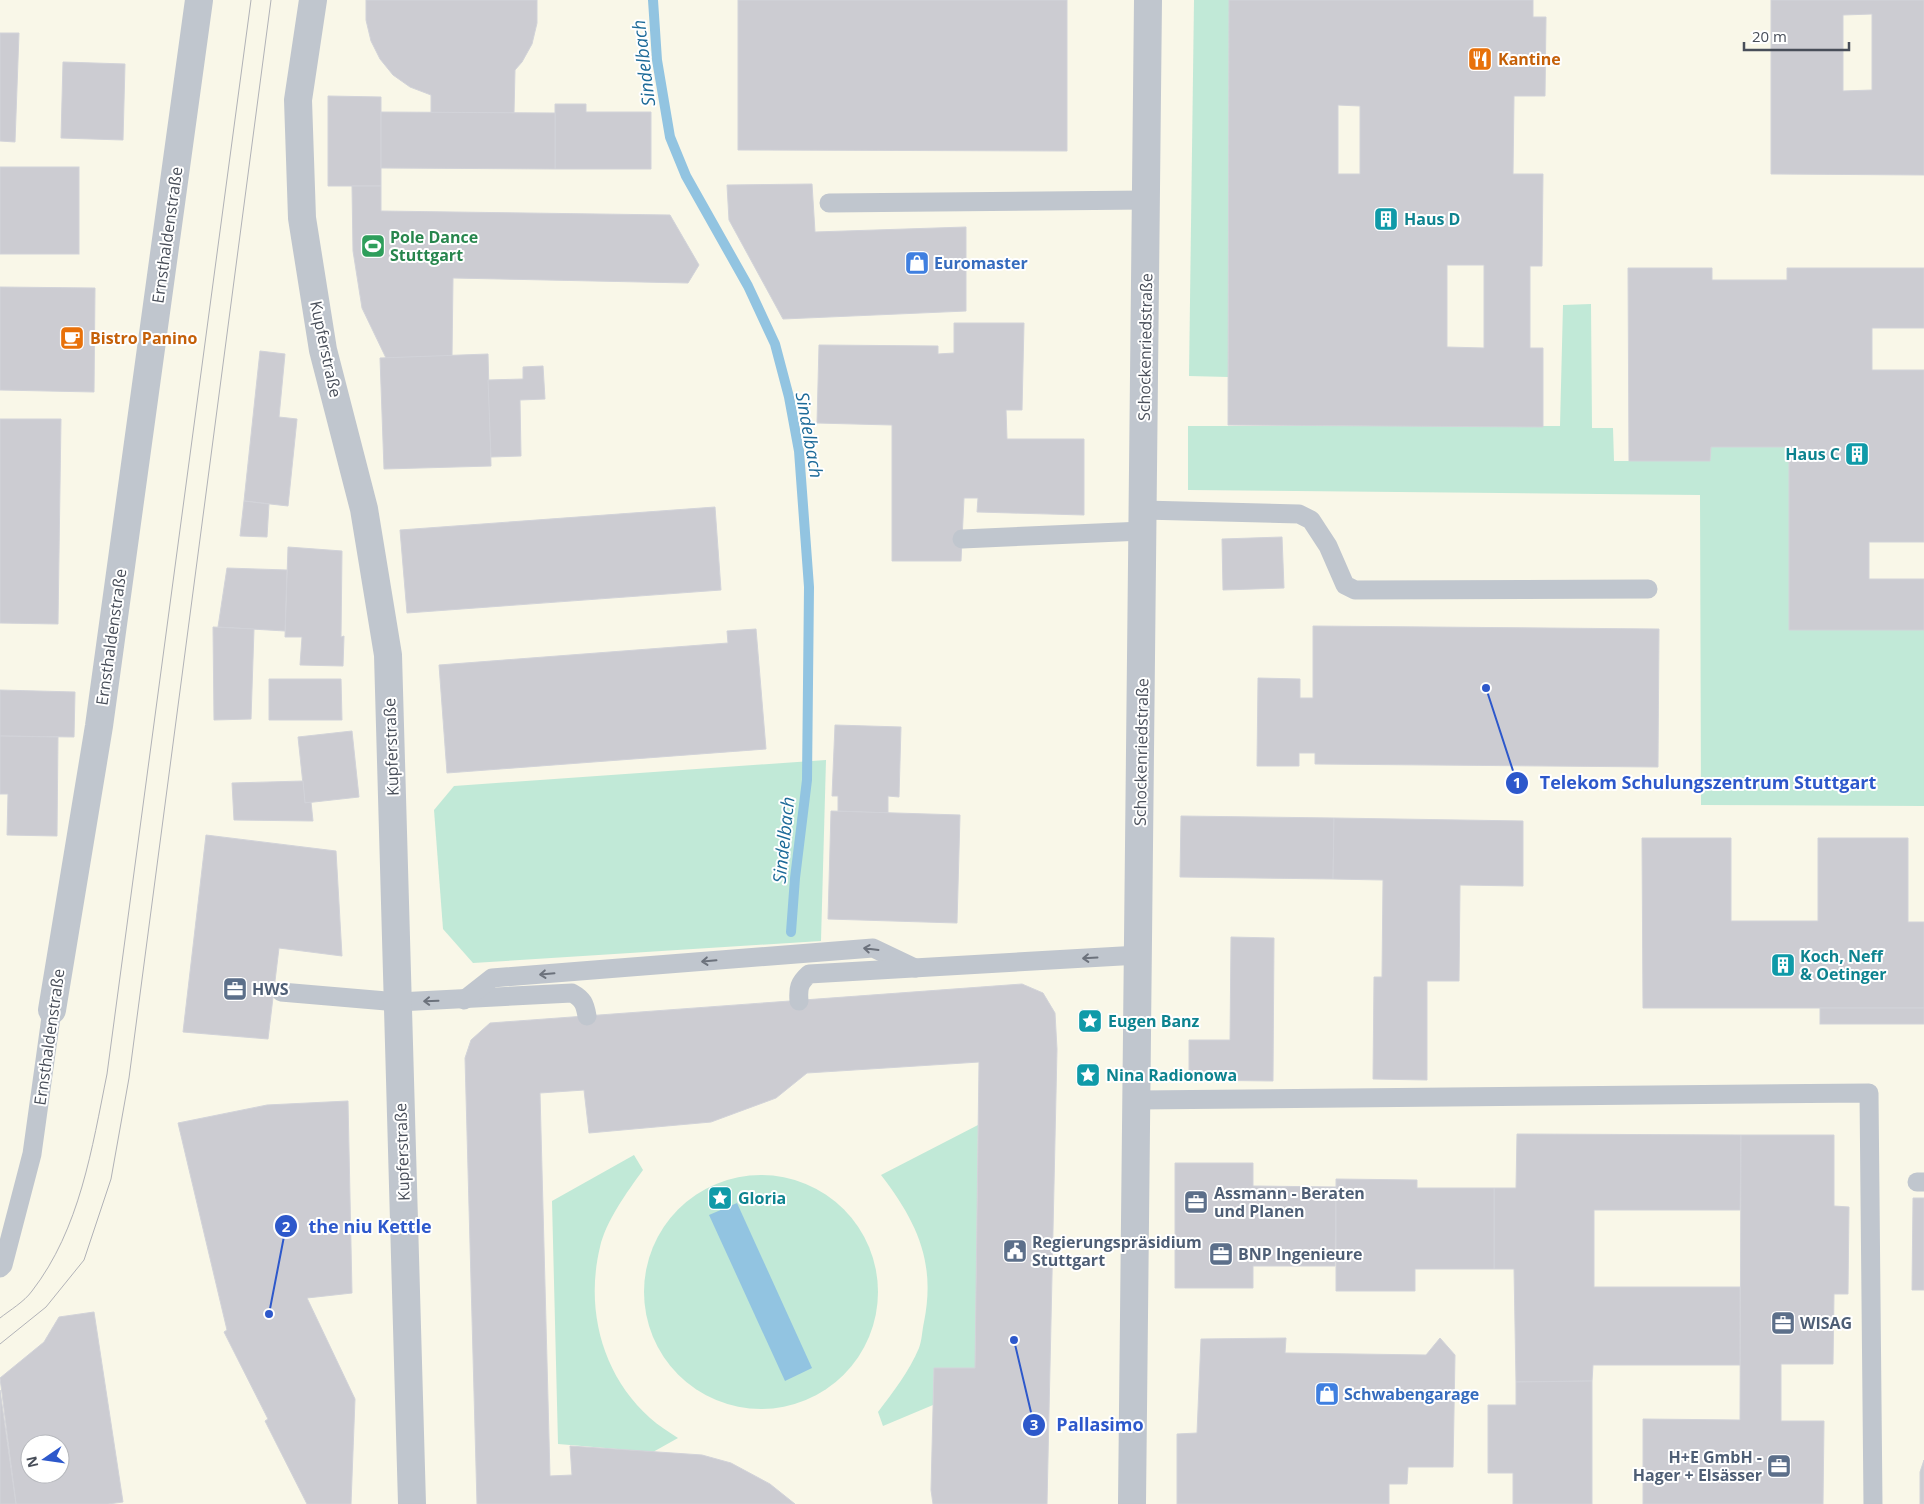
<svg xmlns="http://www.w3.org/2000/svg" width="1924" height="1504" viewBox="0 0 1924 1504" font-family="'Open Sans',sans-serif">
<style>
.commercial{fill:#f9f7e8;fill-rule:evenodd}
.green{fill:#c1e9d7}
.water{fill:#92c4e1}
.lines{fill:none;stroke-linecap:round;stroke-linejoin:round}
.stream{stroke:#92c4e1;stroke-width:10}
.building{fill:#ccccd2;stroke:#d2d3d9;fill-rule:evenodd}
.service{stroke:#c0c6ce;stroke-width:19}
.minor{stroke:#c0c6ce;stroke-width:28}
.tram{stroke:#b1b2b7;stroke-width:1}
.oneway{stroke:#6c727c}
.labels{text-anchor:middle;stroke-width:4;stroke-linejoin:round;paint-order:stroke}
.food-label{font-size:16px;font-weight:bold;fill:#c56008;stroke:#fff;text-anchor:start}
.culture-label{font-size:16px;font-weight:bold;fill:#0d838f;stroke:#fff;text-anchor:start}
.street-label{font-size:16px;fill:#484e59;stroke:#fff}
.leisure-label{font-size:16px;font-weight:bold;fill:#27864d;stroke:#fff;text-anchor:start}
.shop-label{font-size:16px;font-weight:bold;fill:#366cbe;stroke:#fff;text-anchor:start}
.service-label{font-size:16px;font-weight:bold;fill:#4e5e75;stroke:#fff;text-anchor:start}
.water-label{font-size:18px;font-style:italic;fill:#1c6a98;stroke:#fff}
.leader{fill:none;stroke:#2d58cb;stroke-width:2}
.callout-dot{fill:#2d58cb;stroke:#fff;stroke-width:2}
.mark-label{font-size:15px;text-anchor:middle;font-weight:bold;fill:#fff}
.callout-label{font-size:18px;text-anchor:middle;font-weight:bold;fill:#2d58cb;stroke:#fff;stroke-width:4;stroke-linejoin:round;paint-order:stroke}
</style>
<rect width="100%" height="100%" fill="#f0eeee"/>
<path class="commercial" d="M 0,0 L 1924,0 L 1924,1504 L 0,1504 ZM 30,1444 L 60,1444 L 60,1474 L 30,1474 Z"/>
<g class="green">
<polygon points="1194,0 1229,0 1228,377 1189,376"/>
<polygon points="1591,304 1592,428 1613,428 1614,461 1710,461 1711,447 1789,447 1789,630 1924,630 1924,806 1701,805 1700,495 1188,490 1188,426 1560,426 1563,305"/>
<polygon points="826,760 821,941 473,963 443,929 434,810 454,786"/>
<path d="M 978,1125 L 975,1368 L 934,1368 L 933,1405 L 883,1426 L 878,1412 C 893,1392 909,1372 919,1348 C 922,1340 922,1331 924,1322 C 936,1262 917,1222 881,1175 Z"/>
<path d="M 634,1155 L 643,1170 C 627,1192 606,1221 600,1247 C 585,1309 602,1375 650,1418 C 659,1426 669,1432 678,1438 L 653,1452 L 558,1444 L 552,1201 Z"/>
<circle cx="761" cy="1292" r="117"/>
</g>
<polygon class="water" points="737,1203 812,1368 785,1381 709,1215"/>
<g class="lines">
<polyline class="stream" points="653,0 657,60 670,137 686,176 748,286 775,344 789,397 799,451 809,587 807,780 795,878 791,932"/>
</g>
<g class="building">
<polygon points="366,0 537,0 537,23 532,44 522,62 515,70 514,113 431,113 431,95 410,87 393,75 380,59 371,41 366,20"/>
<polygon points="738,0 1067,0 1067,151 738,150"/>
<path d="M 1229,0 L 1533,0 L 1533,17 L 1546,17 L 1545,96 L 1514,96 L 1513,174 L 1543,174 L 1542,266 L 1530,266 L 1530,348 L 1543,348 L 1543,427 L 1228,425 ZM 1338,105 L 1360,106 L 1360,174 L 1338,174 ZM 1447,265 L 1484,265 L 1484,348 L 1447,347 Z"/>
<path d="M 1771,0 L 1924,0 L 1924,175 L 1771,174 ZM 1872,14 L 1872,90 L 1843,91 L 1843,15 Z"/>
<polygon points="0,33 19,33 15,142 0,141"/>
<polygon points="63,62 125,64 123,140 61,138"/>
<polygon points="328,96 381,97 381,186 328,186"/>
<polygon points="555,104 586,104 586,112 651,112 651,169 555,169"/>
<polygon points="381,112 555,113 555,169 381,168"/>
<rect x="0" y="167" width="79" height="87"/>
<polygon points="812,184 815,232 966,227 966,311 783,319 729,220 727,185"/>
<polygon points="352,186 381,186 381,211 670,215 699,265 688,283 453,278 452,356 386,358 362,308 353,251"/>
<polygon points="1628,268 1712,268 1712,280 1787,280 1787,268 1924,268 1924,328 1872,328 1872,370 1924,370 1924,542 1869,542 1869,579 1924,579 1924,630 1789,630 1789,447 1711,447 1710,461 1629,461"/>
<polygon points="0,287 95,288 94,392 0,390"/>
<polygon points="954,323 1024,323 1022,410 1006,410 1007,439 1084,439 1084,515 977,512 978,498 964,498 961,561 892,561 892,425 817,423 819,345 938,346 938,354 954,353"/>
<polygon points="260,351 285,354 279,417 297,419 288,506 244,501"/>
<polygon points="488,354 491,466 384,469 380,358"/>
<polygon points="543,366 545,399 520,400 521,456 491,457 488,380 523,379 523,367"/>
<polygon points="0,419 61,419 58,624 0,623"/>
<polygon points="244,501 269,504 267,537 240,536"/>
<polygon points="715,507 721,590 407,613 400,530"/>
<polygon points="1282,537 1284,588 1223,590 1222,539"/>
<polygon points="288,547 342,551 341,637 344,636 343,666 300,665 302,637 285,637"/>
<polygon points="227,568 287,570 285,631 218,627"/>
<polygon points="1313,626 1659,629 1658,767 1315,764 1315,753 1299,753 1299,766 1257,766 1258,678 1300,679 1300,698 1313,698"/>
<polygon points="213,627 254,629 251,719 214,720"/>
<polygon points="756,629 766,749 447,773 439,665 728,643 727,631"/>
<polygon points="269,679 341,679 342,720 269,720"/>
<polygon points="0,690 75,692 74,737 0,736"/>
<polygon points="835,725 901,727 899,797 888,796 888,813 838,811 838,796 832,796"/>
<polygon points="352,731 359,797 305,803 298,737"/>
<polygon points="0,736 58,737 57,836 7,835 8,794 0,794"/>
<polygon points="303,781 305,803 311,802 313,821 234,820 232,783"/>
<polygon points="831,811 960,815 957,923 828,919"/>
<polygon points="1181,816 1334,818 1333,879 1180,877"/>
<polygon points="1334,818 1523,821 1523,886 1460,885 1459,981 1427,981 1427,1080 1373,1079 1374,977 1382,977 1383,880 1333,879"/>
<polygon points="206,835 336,851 342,956 279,948 268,1039 183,1032"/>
<polygon points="1642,838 1731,838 1731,921 1818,921 1818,838 1908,838 1908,922 1924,922 1924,1008 1643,1008"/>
<polygon points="1231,937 1274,938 1273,1081 1189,1080 1189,1040 1230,1040"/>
<polygon points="1022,984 1043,993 1055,1013 1057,1049 1047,1504 933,1504 931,1490 934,1368 975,1368 979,1062 807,1073 776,1098 711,1122 589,1133 584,1090 540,1093 550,1476 572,1475 570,1446 702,1455 731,1463 770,1484 795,1504 477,1504 465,1058 471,1040 490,1023"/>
<rect x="1820" y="1008" width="104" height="16"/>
<polygon points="348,1101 352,1293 307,1298 355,1399 351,1504 307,1504 265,1421 268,1419 224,1332 227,1330 178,1123 267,1105"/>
<polygon points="1517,1134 1741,1135 1740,1210 1594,1210 1594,1287 1740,1287 1740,1365 1593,1365 1592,1381 1516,1382 1514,1269 1494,1269 1494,1188 1516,1188"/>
<polygon points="1741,1135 1834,1135 1834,1206 1849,1207 1848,1294 1834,1294 1833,1364 1781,1364 1781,1421 1824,1421 1823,1504 1643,1504 1643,1419 1740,1420"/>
<polygon points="1175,1163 1253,1163 1253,1186 1336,1187 1335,1266 1253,1266 1253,1288 1175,1288"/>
<polygon points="1336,1179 1417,1180 1417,1188 1494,1188 1494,1269 1415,1269 1415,1291 1336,1291"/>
<polygon points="1913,1198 1924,1198 1924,1290 1912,1290"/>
<path d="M 94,1312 L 123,1502 L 108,1504 L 16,1504 L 0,1378 L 44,1342 L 59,1317 ZM 30,1444 L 60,1444 L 60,1474 L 30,1474 Z"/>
<polygon points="1286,1338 1285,1353 1426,1355 1440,1338 1455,1355 1453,1467 1408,1467 1407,1484 1389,1484 1389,1504 1177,1504 1177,1434 1197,1433 1201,1339"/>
<polygon points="1592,1381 1592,1504 1513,1504 1513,1473 1488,1473 1488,1405 1516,1405 1516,1382"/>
<polygon points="0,1390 16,1504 0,1504"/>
<polygon points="1924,1460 1924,1504 1920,1504 1920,1472"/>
</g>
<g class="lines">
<g class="service">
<polyline points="829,203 1146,200"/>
<polyline points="1143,510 1299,514 1311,520 1328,546 1345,585 1355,590 1648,589"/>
<polyline points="962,539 1143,531"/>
<path d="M 281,992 L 398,1002 L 572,993 C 583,999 585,1004 587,1016"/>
<polyline points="464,1000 492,978 873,948 915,968"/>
<path d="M 799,1001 C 798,988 799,983 809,974 L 1139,955"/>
<polyline points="1138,1100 1869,1093 1873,1504"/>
<polyline points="1917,1182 1924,1182"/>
<polyline points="0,1268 3,1265 32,1154 52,1010"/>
</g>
<g class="minor">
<polyline points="313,0 298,100 302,218 323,350 364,509 388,655 412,1504"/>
<polyline points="52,1010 99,726 199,0"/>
<polyline points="1132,1504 1148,0"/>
</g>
<g class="tram">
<path d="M 0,1318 C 10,1310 24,1302 32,1291 C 80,1229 92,1148 107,1074 L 251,0"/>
<polyline points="0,1344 46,1307 84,1260 111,1179 129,1078 271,0"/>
</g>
</g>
<defs><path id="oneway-shaft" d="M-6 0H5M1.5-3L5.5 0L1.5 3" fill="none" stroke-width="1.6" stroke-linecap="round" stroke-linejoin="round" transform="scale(1.25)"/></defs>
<g class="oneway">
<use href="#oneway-shaft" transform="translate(871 949) rotate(-173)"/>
<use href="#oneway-shaft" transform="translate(1090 958) rotate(177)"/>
<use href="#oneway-shaft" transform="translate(709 961) rotate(175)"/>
<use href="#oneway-shaft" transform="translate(547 974) rotate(175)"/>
<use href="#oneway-shaft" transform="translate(431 1001) rotate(178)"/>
</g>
<defs>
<symbol id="restaurant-square" viewBox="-11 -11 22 22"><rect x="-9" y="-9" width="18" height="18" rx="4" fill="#e8710a" stroke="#fff"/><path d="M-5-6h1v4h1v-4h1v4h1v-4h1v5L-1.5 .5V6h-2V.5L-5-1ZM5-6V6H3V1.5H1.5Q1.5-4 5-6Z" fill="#fff"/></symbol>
<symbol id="building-square" viewBox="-11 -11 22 22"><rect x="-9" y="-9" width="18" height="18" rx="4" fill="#0f9aa8" stroke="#fff"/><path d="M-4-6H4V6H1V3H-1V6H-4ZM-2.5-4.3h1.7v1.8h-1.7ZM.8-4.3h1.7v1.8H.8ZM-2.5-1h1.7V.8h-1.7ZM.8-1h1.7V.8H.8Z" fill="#fff"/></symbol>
<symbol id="stadium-square" viewBox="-11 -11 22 22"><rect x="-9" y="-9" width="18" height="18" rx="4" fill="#2e9e5b" stroke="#fff"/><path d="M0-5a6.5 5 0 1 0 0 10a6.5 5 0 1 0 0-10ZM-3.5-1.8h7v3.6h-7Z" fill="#fff"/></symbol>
<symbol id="shop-square" viewBox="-11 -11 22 22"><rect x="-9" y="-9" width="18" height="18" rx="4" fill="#3f7fe0" stroke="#fff"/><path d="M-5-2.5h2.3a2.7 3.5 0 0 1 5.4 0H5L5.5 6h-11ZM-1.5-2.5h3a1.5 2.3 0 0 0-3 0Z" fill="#fff"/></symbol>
<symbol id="cafe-square" viewBox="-11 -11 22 22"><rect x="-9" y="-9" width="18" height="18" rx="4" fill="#e8710a" stroke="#fff"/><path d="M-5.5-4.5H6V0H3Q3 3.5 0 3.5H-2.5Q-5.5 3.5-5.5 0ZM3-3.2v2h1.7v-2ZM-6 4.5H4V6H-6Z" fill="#fff"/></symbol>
<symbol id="office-square" viewBox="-11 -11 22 22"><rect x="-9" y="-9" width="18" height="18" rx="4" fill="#5c6f8a" stroke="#fff"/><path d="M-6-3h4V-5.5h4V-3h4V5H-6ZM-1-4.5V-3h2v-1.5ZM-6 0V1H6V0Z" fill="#fff"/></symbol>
<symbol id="sight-square" viewBox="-11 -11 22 22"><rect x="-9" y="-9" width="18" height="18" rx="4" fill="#0f9aa8" stroke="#fff"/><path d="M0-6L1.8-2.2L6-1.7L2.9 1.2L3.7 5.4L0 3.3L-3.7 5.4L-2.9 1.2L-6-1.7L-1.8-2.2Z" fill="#fff"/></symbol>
<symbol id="civic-square" viewBox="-11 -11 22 22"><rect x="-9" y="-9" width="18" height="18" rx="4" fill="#5c6f8a" stroke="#fff"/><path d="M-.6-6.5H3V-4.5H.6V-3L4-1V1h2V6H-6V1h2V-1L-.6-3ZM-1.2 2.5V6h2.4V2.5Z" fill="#fff"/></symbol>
</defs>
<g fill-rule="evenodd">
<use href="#restaurant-square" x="1466" y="45" width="28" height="28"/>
<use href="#building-square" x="1372" y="205" width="28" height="28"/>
<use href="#stadium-square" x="359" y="232" width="28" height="28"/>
<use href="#shop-square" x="903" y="249" width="28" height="28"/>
<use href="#cafe-square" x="58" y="324" width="28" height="28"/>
<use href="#building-square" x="1843" y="440" width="28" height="28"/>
<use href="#building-square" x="1769" y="951" width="28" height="28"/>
<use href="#office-square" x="221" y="975" width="28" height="28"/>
<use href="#sight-square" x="1076" y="1007" width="28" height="28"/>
<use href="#sight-square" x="1074" y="1061" width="28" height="28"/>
<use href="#sight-square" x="706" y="1184" width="28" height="28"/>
<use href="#office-square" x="1182" y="1188" width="28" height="28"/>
<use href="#civic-square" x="1001" y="1237" width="28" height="28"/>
<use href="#office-square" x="1207" y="1240" width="28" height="28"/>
<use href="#office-square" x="1769" y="1309" width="28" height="28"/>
<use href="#shop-square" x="1313" y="1380" width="28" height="28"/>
<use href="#office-square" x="1765" y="1452" width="28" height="28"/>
</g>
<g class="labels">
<g class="food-label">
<text x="1498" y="65">Kantine</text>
<text x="90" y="344">Bistro Panino</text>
</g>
<g class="culture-label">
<text x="1404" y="225">Haus D</text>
<text x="1840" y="460" text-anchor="end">Haus C</text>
<text x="1800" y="962">Koch, Neff<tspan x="1800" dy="18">&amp; Oetinger</tspan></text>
<text x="1108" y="1027">Eugen Banz</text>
<text x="1106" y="1081">Nina Radionowa</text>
<text x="738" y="1204">Gloria</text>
</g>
<g class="street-label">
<text transform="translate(167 235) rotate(-82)" y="6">Ernsthaldenstraße</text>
<text transform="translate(1145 347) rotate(-89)" y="6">Schockenriedstraße</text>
<text transform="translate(326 349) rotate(78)" y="6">Kupferstraße</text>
<text transform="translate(111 637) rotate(-82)" y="6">Ernsthaldenstraße</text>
<text transform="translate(391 747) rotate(-92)" y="6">Kupferstraße</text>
<text transform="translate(1141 752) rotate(-89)" y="6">Schockenriedstraße</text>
<text transform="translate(49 1037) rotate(-82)" y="6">Ernsthaldenstraße</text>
<text transform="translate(402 1152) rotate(-92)" y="6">Kupferstraße</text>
</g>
<g class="leisure-label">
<text x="390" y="243">Pole Dance<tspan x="390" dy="18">Stuttgart</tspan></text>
</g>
<g class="shop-label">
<text x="934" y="269">Euromaster</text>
<text x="1344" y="1400">Schwabengarage</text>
</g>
<g class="service-label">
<text x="252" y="995">HWS</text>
<text x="1214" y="1199">Assmann - Beraten<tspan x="1214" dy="18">und Planen</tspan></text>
<text x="1032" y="1248">Regierungspräsidium<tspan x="1032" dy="18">Stuttgart</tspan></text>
<text x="1238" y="1260">BNP Ingenieure</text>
<text x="1800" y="1329">WISAG</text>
<text x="1762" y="1463" text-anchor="end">H+E GmbH -<tspan x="1762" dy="18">Hager + Elsässer</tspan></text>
</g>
<g class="water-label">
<text transform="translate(644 63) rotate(-97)" y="6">Sindelbach</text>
<text transform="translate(809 435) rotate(80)" y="6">Sindelbach</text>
<text transform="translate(784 840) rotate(-84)" y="6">Sindelbach</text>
</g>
</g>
<path class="leader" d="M1486 688L1517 783M269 1314L286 1226M1014 1340L1034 1425"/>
<g class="callout-dot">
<circle cx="1486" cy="688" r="5"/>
<circle cx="269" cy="1314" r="5"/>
<circle cx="1014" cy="1340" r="5"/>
<circle cx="1517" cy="783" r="12"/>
<circle cx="286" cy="1226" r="12"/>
<circle cx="1034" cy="1425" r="12"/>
</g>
<g class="mark-label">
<text x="1517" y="788">1</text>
<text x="286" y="1232">2</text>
<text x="1034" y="1430">3</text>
</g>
<g class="callout-label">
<text x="1708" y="789">Telekom Schulungszentrum Stuttgart</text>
<text x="370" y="1233">the niu Kettle</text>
<text x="1100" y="1431">Pallasimo</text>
</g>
<g transform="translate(45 1459) rotate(257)"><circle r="24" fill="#ffffff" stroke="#b6b8bd"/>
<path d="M0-4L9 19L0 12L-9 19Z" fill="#2d58cb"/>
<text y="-8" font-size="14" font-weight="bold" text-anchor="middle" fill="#484e59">N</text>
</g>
<path d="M1744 42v8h105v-8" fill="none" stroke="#484e59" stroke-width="2.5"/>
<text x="1752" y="42" font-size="15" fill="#484e59" stroke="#ffffff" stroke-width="4" paint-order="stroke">20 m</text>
</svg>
